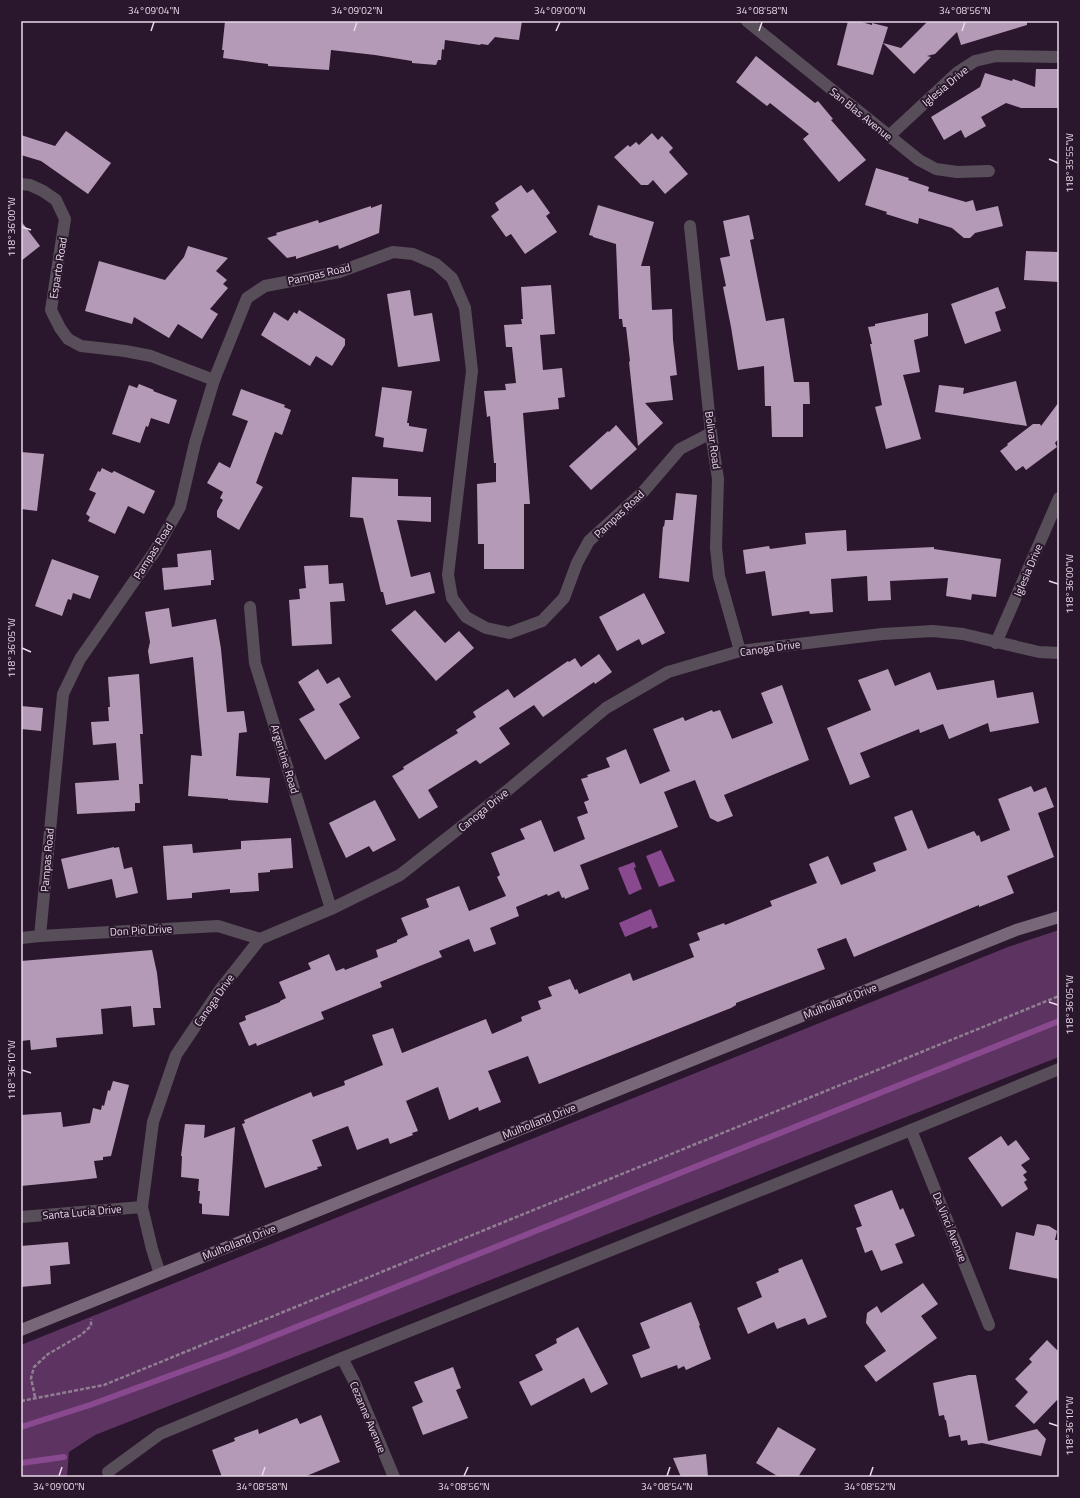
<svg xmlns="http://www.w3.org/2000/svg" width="1080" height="1498" viewBox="0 0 1080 1498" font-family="'Titillium Web',sans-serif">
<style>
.green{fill:#5d3361}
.water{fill:#89498f}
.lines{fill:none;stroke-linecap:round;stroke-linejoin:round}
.stream{stroke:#89498f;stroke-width:6}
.building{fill:#b49ab6}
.path{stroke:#907f92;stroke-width:2.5;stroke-dasharray:4 2;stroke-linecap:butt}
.minor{stroke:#584e59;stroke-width:12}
.tertiary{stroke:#584e59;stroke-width:12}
.secondary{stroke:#786779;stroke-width:12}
.ticks{fill:none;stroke:#e7d9e8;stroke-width:1.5}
.labels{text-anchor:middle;stroke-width:4;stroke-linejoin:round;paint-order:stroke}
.street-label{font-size:11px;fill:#e7d9e8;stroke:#2b172d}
.neatline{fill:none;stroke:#e7d9e8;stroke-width:1.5}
.ticks-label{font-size:10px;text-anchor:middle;fill:#e7d9e8}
</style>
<rect width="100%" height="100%" fill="#2b172d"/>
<polygon class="green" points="1059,930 1059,1057 95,1435 69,1452 67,1477 21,1477 21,1345 1008,947"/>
<g class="water">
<polygon points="661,850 675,881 659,887 646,856"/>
<polygon points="634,862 636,867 634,868 642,889 629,895 618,868"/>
<polygon points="651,909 658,927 652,929 651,926 625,937 619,923"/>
</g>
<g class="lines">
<g class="stream">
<polyline points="21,1427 90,1405 229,1354 1059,1021"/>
<polyline points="21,1463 64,1457"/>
</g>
</g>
<g class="building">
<polygon points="225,21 522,21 519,40 495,37 488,45 481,44 480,45 445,40 444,50 442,49 441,60 438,60 436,65 412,63 412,61 375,55 331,50 329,70 268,66 268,64 223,58 224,50 222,50"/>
<polygon points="848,21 858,21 872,25 872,23 888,27 883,43 901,48 928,21 1027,21 1027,25 961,45 957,32 935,54 927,56 931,57 914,74 883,43 873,75 837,65"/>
<polygon points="756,56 815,103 818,101 833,119 831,120 866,160 839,182 803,139 809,134 770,103 767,106 736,82"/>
<polygon points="1036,69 1059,69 1059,108 1021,108 1006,103 981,117 986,126 965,138 961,130 944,140 931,117 980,87 985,73 1012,81 1013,79 1035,87"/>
<polygon points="66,131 111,163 88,194 41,161 21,155 21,135 55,146"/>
<polygon points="652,133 658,140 662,136 673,148 669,152 688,174 665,194 653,180 648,185 641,185 614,157 628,145 630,147 636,142 639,145"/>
<polygon points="876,168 909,178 908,180 929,187 928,191 966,202 973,200 976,211 998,206 1003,226 975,233 970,238 964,238 952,228 919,218 918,224 886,214 887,212 865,205"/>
<polygon points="521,185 527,193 533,189 550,213 546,216 557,232 525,254 511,234 506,237 491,216 499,210 495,203"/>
<polygon points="382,204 379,233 339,249 338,245 296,259 296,256 287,258 267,238 277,235 276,233 318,220 319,223 371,206 371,208"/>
<polygon points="598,205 654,222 641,266 650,266 652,310 672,309 673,340 677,375 670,376 673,400 645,403 663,423 638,446 629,362 630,361 626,327 623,327 622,319 619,319 616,244 593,237 593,236 589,235"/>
<polygon points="749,215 754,239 750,240 766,321 784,318 794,382 809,382 810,404 803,404 803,437 772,437 771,406 765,406 764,366 738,370 731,327 723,287 726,286 720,258 730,256 723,221"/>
<polygon points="21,221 40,246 21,261"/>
<polygon points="188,246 228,258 216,271 227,280 223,284 228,288 210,309 218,314 202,339 178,324 169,338 134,317 132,324 85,311 99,261 165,280 184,257"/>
<polygon points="1026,251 1059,252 1059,282 1024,280"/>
<polygon points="551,285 555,334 540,335 543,370 562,368 565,397 558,398 559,409 523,413 530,504 524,504 524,569 484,569 484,544 478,544 477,484 496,482 496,463 494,463 490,416 487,417 484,391 506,390 505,384 516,383 512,347 506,347 504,325 522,324 521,319 523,319 521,287"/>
<polygon points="998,287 1006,308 995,312 1001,331 965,344 951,304"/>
<polygon points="410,290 414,316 432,313 440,361 398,367 387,294"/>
<polygon points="299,310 345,339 345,345 332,366 316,356 310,366 261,335 274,312 288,321 294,312 297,314"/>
<polygon points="928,313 928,336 914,340 920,372 903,375 921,439 886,449 875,407 882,405 870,344 872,344 868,327 875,326 875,324"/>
<polygon points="1016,381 1027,426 935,412 939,385 964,388 963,394"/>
<polygon points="139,384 154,390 153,391 177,400 169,424 151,418 148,427 146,426 140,443 112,434 129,385 137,388"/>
<polygon points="382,387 412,391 407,423 409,423 409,426 427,429 423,452 383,447 384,438 375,436"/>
<polygon points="241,389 285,405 284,407 291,410 282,435 275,432 256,483 263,487 239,530 217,517 217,511 223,500 220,498 223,492 207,483 219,462 230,468 248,421 232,415"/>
<polygon points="1059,402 1059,438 1055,443 1057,447 1026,470 1023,466 1016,471 1000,451 1008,445 1007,444 1033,424 1040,424 1041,426"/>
<polygon points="616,425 637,449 591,490 569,466 608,431 609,432"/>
<polygon points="21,452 44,454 37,511 21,509"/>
<polygon points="102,468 112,473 114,471 155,491 144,514 128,506 115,534 88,521 90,517 86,514 96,493 89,490 98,471 100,472"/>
<polygon points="352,477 398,479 398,496 431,497 431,522 397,520 411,577 430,572 435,593 386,605 383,592 381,592 363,518 350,517"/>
<polygon points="676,493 697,495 689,582 659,578 663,526 664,527 665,520 673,520"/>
<polygon points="846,530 847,551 934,547 934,549 1001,559 996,597 972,594 971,600 946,596 948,578 890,581 891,600 868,601 867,576 831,579 833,612 810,614 809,611 772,616 765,571 746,574 743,550 769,546 770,549 806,544 805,533"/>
<polygon points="211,550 214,580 211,580 211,585 164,590 162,568 178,567 177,554"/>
<polygon points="52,559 99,576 90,599 73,593 71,600 68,599 62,616 35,606"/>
<polygon points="328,565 329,584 343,583 345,601 330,602 332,644 292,646 289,600 300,599 299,589 306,588 304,566"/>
<polygon points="644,593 665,633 642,645 639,639 617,651 599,617"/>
<polygon points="169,608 172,627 216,619 221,649 227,712 244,711 247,732 239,733 236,776 270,778 268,803 228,800 228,799 188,796 191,755 202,756 193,657 150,664 148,651 150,642 145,612"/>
<polygon points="415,610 445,643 459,631 474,648 436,681 391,630"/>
<polygon points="599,654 612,672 595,684 594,682 543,717 534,705 499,728 510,744 480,764 476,760 428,790 438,807 419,819 392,776 404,769 403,767 458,733 456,730 476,717 473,712 508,689 514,698 568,661 569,662 575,658 581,667"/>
<polygon points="318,669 327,684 339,677 351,697 339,704 360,738 325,760 299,719 315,710 298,682"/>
<polygon points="888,669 895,686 930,672 937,690 994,680 997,698 1033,692 1039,723 990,732 988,723 949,739 943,724 920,733 919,729 860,753 870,777 850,785 827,728 871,710 858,680"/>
<polygon points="139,674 143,734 140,734 143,784 139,784 140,803 135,803 135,811 77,814 75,783 119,780 116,743 93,745 91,722 109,721 108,707 110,707 108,677"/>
<polygon points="782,685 809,760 724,795 733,816 718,822 710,818 695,780 664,792 678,827 580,865 589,889 565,899 564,897 562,898 559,891 548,896 547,894 516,907 519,916 490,928 496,944 474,952 469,939 439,951 442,957 380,982 382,987 321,1012 324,1019 257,1046 256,1043 249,1046 239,1023 246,1020 245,1016 280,1002 280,1001 286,998 279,982 311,969 308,963 329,954 336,971 344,968 345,970 378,957 376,950 397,942 397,940 408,935 401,918 429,907 426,899 459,886 469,911 506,896 497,877 500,875 491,853 525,839 520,829 541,820 554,852 585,839 577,817 588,813 584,802 589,800 581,779 588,777 587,775 610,767 606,758 626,749 640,784 670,771 653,729 683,717 685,721 712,710 713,712 720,710 732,739 773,723 761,693"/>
<polygon points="21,706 43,708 41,731 21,729"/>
<polygon points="1031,786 1034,792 1046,787 1054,807 1038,813 1054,857 1007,876 1014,893 979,907 979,905 854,957 846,938 817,949 825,969 736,1003 736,1005 731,1008 539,1084 528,1056 488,1071 501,1102 479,1111 478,1107 449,1120 438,1087 406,1101 418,1131 412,1133 413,1135 390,1144 388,1138 357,1150 348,1126 312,1140 322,1166 317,1167 318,1169 265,1188 242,1124 245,1123 244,1120 311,1092 313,1097 345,1085 344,1081 383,1065 372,1035 393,1028 402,1053 486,1019 492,1034 522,1021 521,1017 541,1009 538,1001 552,996 548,987 570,979 575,990 577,989 579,994 630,973 633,981 694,957 689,944 700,940 697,933 724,923 725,925 772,906 770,901 817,883 809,864 828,856 841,885 876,871 873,863 907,850 894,817 912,810 928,849 974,831 977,836 979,835 981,842 1010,830 998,799"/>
<polygon points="375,800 396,840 373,852 369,846 346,858 329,823"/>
<polygon points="291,838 293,868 270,870 270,872 258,873 259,891 230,893 230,889 192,893 192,898 167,900 163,846 192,844 193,853 241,849 241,841"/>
<polygon points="114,847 114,848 119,847 124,869 132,867 138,893 116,898 112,879 68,889 61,859"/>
<polygon points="152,950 157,973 161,1008 153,1008 155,1025 133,1027 131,1006 101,1009 103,1034 56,1038 57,1047 31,1050 30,1040 21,1041 21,961"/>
<polygon points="113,1081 129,1085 111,1156 103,1157 103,1160 94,1161 97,1178 72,1181 21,1186 21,1115 61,1112 63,1127 90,1123 93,1108 101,1110 102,1105 104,1106 108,1090 110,1091"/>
<polygon points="185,1124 205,1125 204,1138 235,1127 229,1216 202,1214 202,1204 199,1203 200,1191 198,1191 199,1179 181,1177 182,1156 181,1156"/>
<polygon points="1001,1136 1008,1146 1016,1140 1030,1159 1021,1165 1027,1172 1023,1175 1027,1180 1024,1182 1028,1189 1002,1207 968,1158"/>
<polygon points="892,1190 900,1210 903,1208 915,1236 895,1244 903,1263 881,1271 872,1250 865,1253 856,1228 862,1226 854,1205"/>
<polygon points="1037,1224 1049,1226 1057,1231 1055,1240 1059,1240 1059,1279 1009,1269 1016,1232 1034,1236"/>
<polygon points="68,1242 70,1264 50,1266 51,1284 21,1287 21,1246"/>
<polygon points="802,1259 827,1317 808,1325 805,1318 777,1329 774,1322 748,1334 737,1308 762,1297 756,1282 779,1272 778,1269"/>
<polygon points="923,1283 938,1304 921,1316 937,1338 876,1382 864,1366 886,1351 866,1323 867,1313 877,1306 881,1313"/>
<polygon points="691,1302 700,1325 699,1326 711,1359 686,1370 684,1366 678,1369 677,1365 641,1378 632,1355 650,1348 640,1323"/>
<polygon points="578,1327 608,1384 591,1393 584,1378 531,1406 519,1382 543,1370 535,1355 557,1343 556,1339"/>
<polygon points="1047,1340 1059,1352 1059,1398 1034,1424 1015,1406 1028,1392 1015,1379 1032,1362 1029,1359"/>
<polygon points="453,1367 461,1388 456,1390 468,1418 423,1435 412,1407 423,1402 414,1382"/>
<polygon points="969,1375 976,1375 988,1441 1037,1429 1046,1439 1041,1456 982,1443 968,1445 967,1440 961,1441 960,1435 949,1437 946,1420 945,1420 944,1415 939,1416 933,1383"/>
<polygon points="321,1415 340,1462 304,1477 222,1477 212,1450 235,1441 234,1438 258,1429 259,1434 297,1418 300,1424"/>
<polygon points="778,1427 816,1449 798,1477 779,1477 756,1463"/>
<polygon points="706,1454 708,1477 681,1477 673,1458"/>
</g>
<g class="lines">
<g class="path">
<polyline points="35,1397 31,1378 34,1367 48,1354 81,1335 91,1326 91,1319"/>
<polyline points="21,1401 104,1385 1059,996"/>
</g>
<g class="minor">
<polyline points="747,21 919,160 936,169 957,172 989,171"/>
<polyline points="889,136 958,72 975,61 996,56 1059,57"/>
<polyline points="21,184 30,185 43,191 56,200 65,219 51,310 60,328 68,339 81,346 125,351 151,356 214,380"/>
<polyline points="690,226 711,433 718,479 716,548 719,576 740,651"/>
<polyline points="250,607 255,663 331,909"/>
<polyline points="996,643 1059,498"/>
<polyline points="40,936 63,694 80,659 155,551 180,507 195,443 214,380 247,298 265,286 339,272 393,252 413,254 436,264 452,278 465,308 472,371 448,575 452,598 466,617 486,628 509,633 542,621 564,598 577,563 589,541 643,492 680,449 711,433"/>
<polyline points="21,938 40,936 218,926 260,939"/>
<polyline points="911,1130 989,1325"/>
<polyline points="21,1217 142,1207"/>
<polyline points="342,1358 354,1381 394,1477"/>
<polyline points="108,1472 160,1434 342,1358 911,1130 1059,1069"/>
</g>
<polyline class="tertiary" points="160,1274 152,1249 142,1207 153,1122 176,1055 219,991 260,939 331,909 400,875 508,790 606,708 668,672 740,651 882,634 933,631 963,634 1039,652 1059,653"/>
<polyline class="secondary" points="21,1330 1016,930 1059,917"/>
</g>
<path class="ticks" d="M 151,31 L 154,22M 354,31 L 357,22M 556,31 L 560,22M 759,31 L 762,22M 962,31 L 965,22M 1049,159 L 1058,163M 22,227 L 31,230M 1049,581 L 1058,584M 22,648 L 31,652M 1049,1002 L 1058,1005M 22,1070 L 31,1073M 1049,1423 L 1058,1426M 59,1476 L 62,1467M 262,1476 L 265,1467M 464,1476 L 468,1467M 667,1476 L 670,1467M 870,1476 L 873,1467"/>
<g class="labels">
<g class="street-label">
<text transform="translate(945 86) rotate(-40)" y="4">Iglesia Drive</text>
<text transform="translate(861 114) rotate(39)" y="4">San Blas Avenue</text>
<text transform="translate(58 268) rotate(-81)" y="4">Esparto Road</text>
<text transform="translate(319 274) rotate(-13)" y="4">Pampas Road</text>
<text transform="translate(713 440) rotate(82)" y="4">Bolivar Road</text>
<text transform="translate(619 514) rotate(-43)" y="4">Pampas Road</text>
<text transform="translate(153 551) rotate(-58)" y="4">Pampas Road</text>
<text transform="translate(1028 570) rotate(-67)" y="4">Iglesia Drive</text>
<text transform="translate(770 648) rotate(-8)" y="4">Canoga Drive</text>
<text transform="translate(285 759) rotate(73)" y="4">Argentine Road</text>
<text transform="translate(483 810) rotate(-39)" y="4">Canoga Drive</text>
<text transform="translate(47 860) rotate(-85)" y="4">Pampas Road</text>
<text transform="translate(141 930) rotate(-3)" y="4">Don Pio Drive</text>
<text transform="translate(214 1000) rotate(-55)" y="4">Canoga Drive</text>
<text transform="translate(840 1001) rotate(-22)" y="4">Mulholland Drive</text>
<text transform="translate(539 1121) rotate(-22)" y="4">Mulholland Drive</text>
<text transform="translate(82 1212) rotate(-5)" y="4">Santa Lucia Drive</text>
<text transform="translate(950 1227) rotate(68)" y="4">Da Vinci Avenue</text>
<text transform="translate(239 1242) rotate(-22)" y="4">Mulholland Drive</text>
<text transform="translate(368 1417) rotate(67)" y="4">Cezanne Avenue</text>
</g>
</g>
<rect width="1080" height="1498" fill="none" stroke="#2b172d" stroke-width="44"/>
<rect x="22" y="22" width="1036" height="1454" class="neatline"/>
<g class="ticks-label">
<text x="154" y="14">34°09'04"N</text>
<text x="357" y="14">34°09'02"N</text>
<text x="560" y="14">34°09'00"N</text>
<text x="762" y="14">34°08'58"N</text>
<text x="965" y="14">34°08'56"N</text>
<text transform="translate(1069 163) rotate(-90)" y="4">118°35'55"W</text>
<text transform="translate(11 227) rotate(-90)" y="4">118°36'00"W</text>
<text transform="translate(1069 584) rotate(-90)" y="4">118°36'00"W</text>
<text transform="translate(11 648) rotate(-90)" y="4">118°36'05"W</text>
<text transform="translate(1069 1005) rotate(-90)" y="4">118°36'05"W</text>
<text transform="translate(11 1070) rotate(-90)" y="4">118°36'10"W</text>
<text transform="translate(1069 1426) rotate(-90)" y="4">118°36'10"W</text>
<text x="59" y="1490">34°09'00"N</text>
<text x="262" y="1490">34°08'58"N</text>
<text x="464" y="1490">34°08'56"N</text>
<text x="667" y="1490">34°08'54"N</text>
<text x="870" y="1490">34°08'52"N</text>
</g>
</svg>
